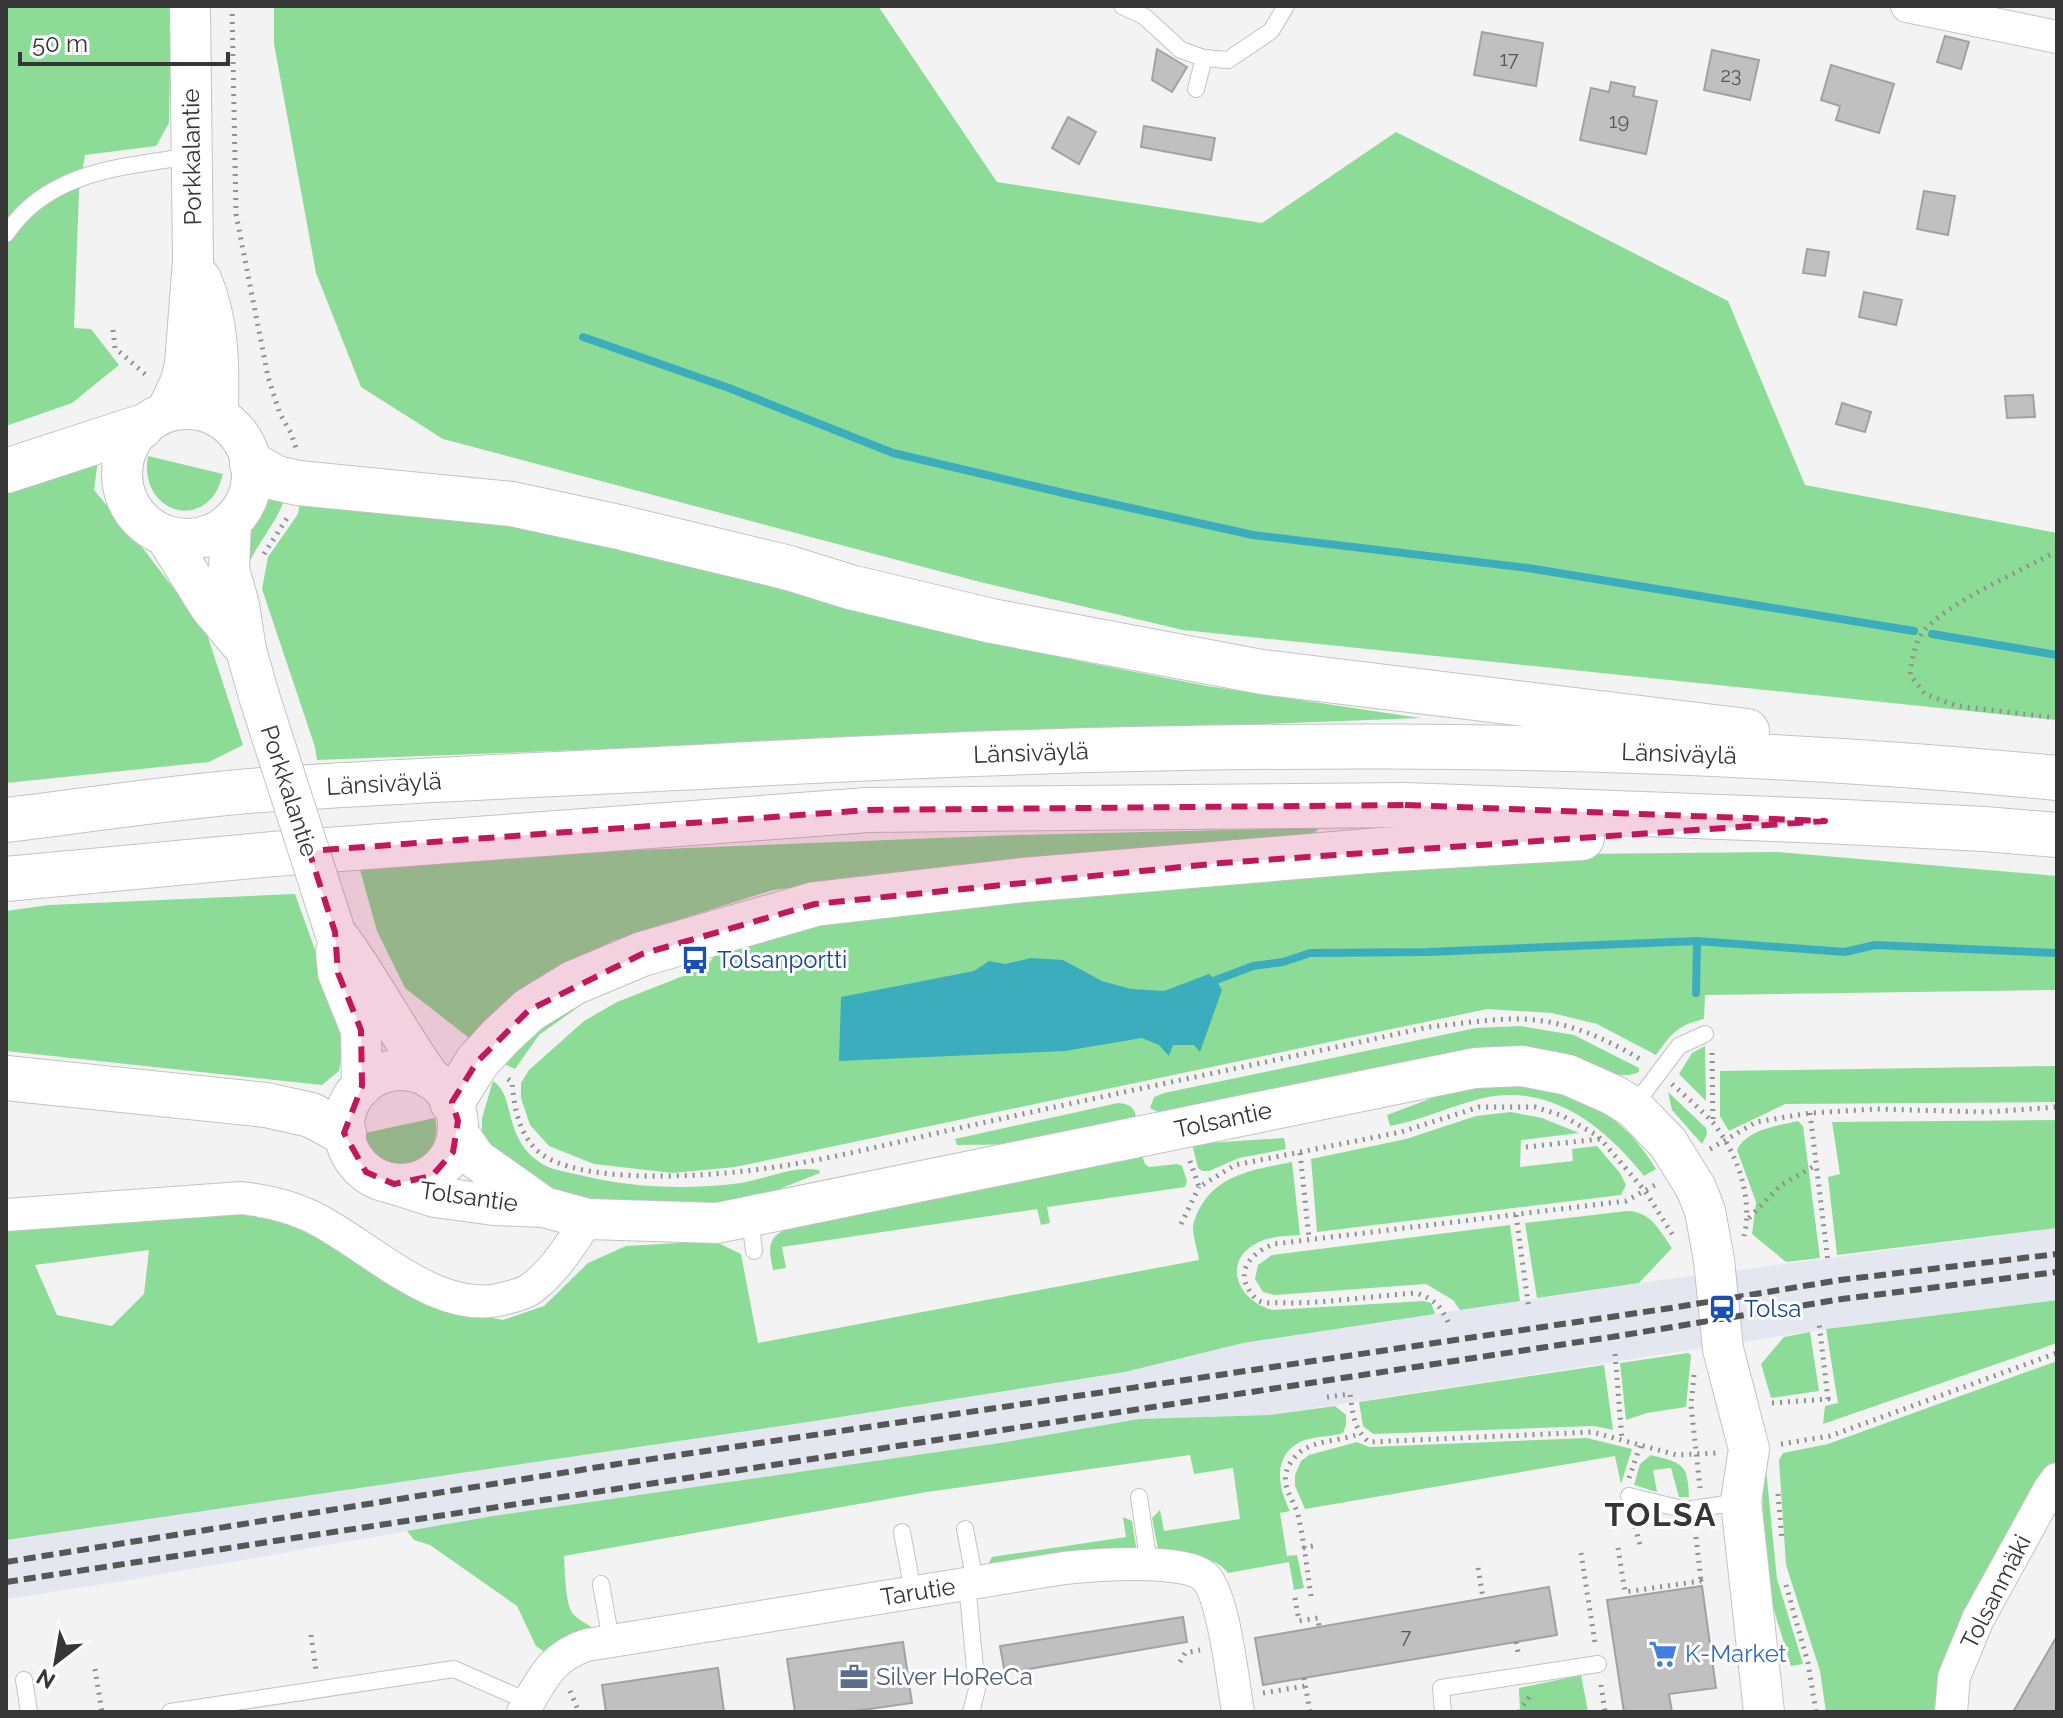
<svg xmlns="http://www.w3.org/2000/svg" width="2063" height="1718" viewBox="0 0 2063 1718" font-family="Raleway,sans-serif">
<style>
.built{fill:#e4e7ef}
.green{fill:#8cdc97;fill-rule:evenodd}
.water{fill:#3cadbd}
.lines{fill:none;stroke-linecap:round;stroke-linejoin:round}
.stream{stroke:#3cadbd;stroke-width:8}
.building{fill:#c0c0c1;stroke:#a2a2a3;stroke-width:2}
.service-casing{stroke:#c2c3c4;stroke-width:18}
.minor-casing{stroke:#c2c3c4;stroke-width:34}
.tertiary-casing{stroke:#c2c3c4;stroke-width:42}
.motorway-casing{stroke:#c2c3c4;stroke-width:46}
.path{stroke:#919191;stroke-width:5;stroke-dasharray:2 6;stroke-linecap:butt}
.service{stroke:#fff;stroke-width:16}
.minor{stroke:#fff;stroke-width:32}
.tertiary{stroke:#fff;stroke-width:40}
.motorway{stroke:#fff;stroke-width:44}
.rail{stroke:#575758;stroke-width:6;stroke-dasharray:12 6;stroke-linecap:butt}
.tertiary-bridge-casing{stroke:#c2c3c4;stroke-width:42;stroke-linecap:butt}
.tertiary-bridge{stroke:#fff;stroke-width:40}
.marked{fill:#c2185b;fill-opacity:0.2;stroke:#c2185b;stroke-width:6;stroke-dasharray:16 10;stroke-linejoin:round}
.labels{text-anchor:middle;stroke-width:6;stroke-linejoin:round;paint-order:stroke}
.number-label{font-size:20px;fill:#585859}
.street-label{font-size:24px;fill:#363636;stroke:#fff}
.transit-label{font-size:24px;fill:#164399;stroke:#fff;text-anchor:start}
.shop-label{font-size:24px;fill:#366cbe;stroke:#fff;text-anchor:start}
.service-label{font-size:24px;fill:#4e5e75;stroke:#fff;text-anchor:start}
.district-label{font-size:32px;font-weight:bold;letter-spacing:2px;fill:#363636;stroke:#fff}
</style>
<rect width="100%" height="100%" fill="#f3f3f4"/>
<polygon class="built" points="2057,1228 2057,1300 1826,1329 1270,1415 1139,1419 1000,1443 499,1515 123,1581 6,1599 6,1539 821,1420 1125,1372 1243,1343 1639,1283"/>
<g class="green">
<polygon points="6,6 171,6 169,123 156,146 85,155 79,191 74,328 91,329 119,365 72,403 6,426"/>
<polygon points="274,6 878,6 997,182 1262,223 1396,132 1728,301 1805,485 2057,533 2057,720 1183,630 980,582 443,439 361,387 316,273 274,44"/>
<path d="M 148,456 L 223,474 C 221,480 219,487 216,492 C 192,530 139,506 148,456 Z"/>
<polygon points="98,460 94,490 145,551 206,631 243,745 209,762 6,783 6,489"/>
<path d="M 261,489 L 286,494 C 279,520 260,539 249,563 L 236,537 L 255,506 Z"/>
<polygon points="301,497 528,528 723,574 881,617 1079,661 1207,686 1420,718 317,760 315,747 262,589 268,557 298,514"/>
<polygon points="1319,828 1307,841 1003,860 773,890 612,941 506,1003 473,1041 405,988 377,931 360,870 612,851 1014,835"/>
<path d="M 1778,852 L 2057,876 L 2057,990 L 1705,995 L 1704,1019 C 1678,1025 1672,1033 1656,1055 L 1597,1024 L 1552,1013 L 1487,1009 L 735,1167 L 673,1173 L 594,1164 L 549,1146 L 530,1125 L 521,1098 L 521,1083 L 529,1070 L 584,1021 L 617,1002 L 706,967 L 718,951 L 823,919 L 1486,855 Z"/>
<polygon points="295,894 338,1014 344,1044 339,1071 322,1085 6,1051 6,911 49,905"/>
<polygon points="580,996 584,1003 539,1035 515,1069 502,1063 529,1026"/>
<path d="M 1520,1026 L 1574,1035 L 1639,1068 L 1639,1072 C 1613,1083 1592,1062 1567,1054 C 1553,1050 1537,1049 1522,1047 L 1160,1113 L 1150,1108 L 1154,1097 L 1164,1093 L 1476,1028 Z"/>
<polygon points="1705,1046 1706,1101 1679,1074 1692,1053"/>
<polygon points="2057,1066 2057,1102 1785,1104 1729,1131 1720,1116 1720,1071"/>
<path d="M 493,1081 C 517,1096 501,1142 546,1166 C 555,1170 566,1172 575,1174 C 630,1188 685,1190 741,1183 C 767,1179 793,1165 819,1170 L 820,1173 L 751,1200 L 676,1209 L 578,1198 L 520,1179 L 482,1145 L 482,1118 Z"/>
<path d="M 1514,1081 C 1579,1093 1621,1111 1656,1169 L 1644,1176 C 1604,1125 1547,1081 1479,1099 C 1449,1107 1421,1120 1390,1126 L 1387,1115 L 1461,1087 Z"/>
<polygon points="1668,1092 1706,1128 1707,1134 1702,1144 1672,1110"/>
<path d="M 1118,1103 C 1129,1104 1133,1106 1136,1116 L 1134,1122 L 1033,1144 L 957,1145 L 955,1139 Z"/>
<polygon points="1511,1112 1542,1118 1579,1133 1521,1140 1520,1167 1573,1161 1572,1149 1597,1146 1620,1173 1626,1185 1621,1195 1317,1232 1311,1159 1406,1139 1476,1116"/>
<path d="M 435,1118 C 444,1157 403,1185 373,1156 C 367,1150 364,1141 360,1134 Z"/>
<polygon points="2057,1120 2057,1228 1837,1255 1828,1177 1840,1174 1832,1122"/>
<path d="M 1798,1121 L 1803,1126 L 1820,1258 L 1786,1262 L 1752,1234 L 1756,1202 L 1737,1150 C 1747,1129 1777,1126 1798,1121 Z"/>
<polygon points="1284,1138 1286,1149 1239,1158 1209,1171 1202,1171 1198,1168 1192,1144"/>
<path d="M 1141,1153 L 1145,1164 L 1149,1167 L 1177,1164 L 1182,1166 L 1187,1181 L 1185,1187 L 1047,1207 L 1050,1223 L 1041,1225 L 1037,1209 L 782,1247 L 786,1268 L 773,1270 C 768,1246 767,1237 792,1226 Z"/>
<path d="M 1292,1162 L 1300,1235 C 1286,1236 1270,1236 1257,1243 C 1220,1262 1239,1302 1273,1310 L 1424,1301 L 1431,1303 L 1435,1314 L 1243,1343 L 1125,1372 L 821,1420 L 6,1540 L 6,1225 L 233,1208 L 275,1218 L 321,1239 L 434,1307 L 503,1320 L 544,1306 L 588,1263 L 626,1246 L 714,1241 L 741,1254 L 758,1343 L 1199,1260 C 1198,1250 1193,1239 1193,1228 C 1193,1221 1198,1211 1202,1204 C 1223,1172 1258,1169 1292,1162 ZM 149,1250 L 144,1294 L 112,1326 L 57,1315 L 35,1265 Z"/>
<path d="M 1627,1211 C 1652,1212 1658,1229 1672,1248 L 1639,1283 L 1537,1298 L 1525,1223 Z"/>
<polygon points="1510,1225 1520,1301 1460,1310 1453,1300 1426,1284 1275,1295 1263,1292 1255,1279 1258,1265 1272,1255"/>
<polygon points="2057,1300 2057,1343 1823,1424 1825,1406 1838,1403 1826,1329"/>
<polygon points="1810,1332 1819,1391 1771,1398 1761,1364 1784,1337"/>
<polygon points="1688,1353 1691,1355 1686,1407 1647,1413 1626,1420 1620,1363"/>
<polygon points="2057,1361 2057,1464 1945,1712 1826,1712 1820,1671 1786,1565 1779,1460 1783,1453 1828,1444"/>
<polygon points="1604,1365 1613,1430 1594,1426 1373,1434 1363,1426 1359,1402"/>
<path d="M 1335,1406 L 1346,1415 L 1346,1425 L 1343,1433 C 1331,1437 1317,1436 1305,1440 C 1272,1452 1277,1486 1290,1511 L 1280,1513 L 1287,1556 L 1297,1555 L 1304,1588 L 1294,1590 L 1289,1562 L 1228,1573 C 1213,1553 1182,1556 1159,1554 L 1152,1518 L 1160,1510 L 1164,1531 L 1240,1519 L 1233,1468 L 1194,1474 L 1190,1455 L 927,1492 L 564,1556 C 565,1570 565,1607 574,1615 C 581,1622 588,1623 595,1631 L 546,1653 L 536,1646 L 517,1606 L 430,1545 L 414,1540 L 407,1531 L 499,1515 L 1000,1443 L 1139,1419 L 1270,1415 Z"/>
<polygon points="1587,1438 1632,1449 1621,1484 1615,1456 1305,1509 1295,1486 1295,1475 1301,1461 1309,1455 1357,1442 1369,1447"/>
<path d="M 1651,1455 C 1683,1463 1688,1464 1689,1497 L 1679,1497 L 1671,1468 L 1653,1470 L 1657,1492 L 1634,1485 L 1640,1464 Z"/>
<polygon points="1761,1459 1765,1459 1777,1579 1803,1664 1791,1666 1766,1584"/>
<polygon points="1123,1517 1132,1521 1137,1553 988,1565 992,1557 1126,1537"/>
<polygon points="1581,1675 1588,1712 1520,1712 1519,1688"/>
</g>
<polygon class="water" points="1031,958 1063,960 1102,981 1131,989 1164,991 1209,974 1216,980 1222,990 1200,1052 1194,1045 1173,1045 1169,1056 1159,1045 1142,1038 1065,1051 839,1061 841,997 974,971 989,961 1005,964"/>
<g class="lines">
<g class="stream">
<polyline points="583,337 729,388 893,453 1072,495 1253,535 1528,568 1914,631"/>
<polyline points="1932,634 2057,655"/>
<polyline points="1216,980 1253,966 1283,962 1310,953 1428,952 1697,941 1845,952 1875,945 2057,953"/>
<polyline points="1696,993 1697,941"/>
</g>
</g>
<g class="building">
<polygon points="1482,32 1543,43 1536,86 1474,75"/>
<polygon points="1945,36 1969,42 1961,69 1937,62"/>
<polygon points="1157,49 1187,67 1172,92 1152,80"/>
<polygon points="1712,50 1759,60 1750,100 1704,90"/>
<polygon points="1831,65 1894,84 1879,133 1836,120 1840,106 1821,100"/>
<polygon points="1611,82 1635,87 1633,96 1657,101 1646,154 1580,140 1591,88 1609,92"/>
<polygon points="1068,117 1096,132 1079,164 1052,148"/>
<polygon points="1144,126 1215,138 1211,160 1141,147"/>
<polygon points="1924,191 1955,196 1948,235 1917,229"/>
<polygon points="1807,249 1829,252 1825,276 1803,273"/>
<polygon points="1864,292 1902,300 1896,325 1859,317"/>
<polygon points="2033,395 2035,417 2007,418 2005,396"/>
<polygon points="1842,403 1871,412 1865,432 1836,424"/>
<polygon points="1702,1586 1716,1688 1669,1694 1672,1712 1624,1712 1607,1600"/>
<polygon points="1549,1587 1557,1635 1263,1685 1255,1638"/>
<polygon points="1183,1617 1187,1642 1005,1673 1000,1646"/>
<polygon points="2057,1636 2057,1712 2013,1712"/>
<polygon points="903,1642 912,1703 848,1712 795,1712 787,1659"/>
<polygon points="718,1668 724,1712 606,1712 602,1685"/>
</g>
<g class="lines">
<defs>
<g id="service">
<polyline points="1122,6 1145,17 1181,50 1204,58 1228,60 1271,31 1286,6"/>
<polyline points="1196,89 1204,58"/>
<path d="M 6,234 C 48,171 121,167 191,156"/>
<polyline points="1633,1107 1679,1046 1705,1034"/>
<polyline points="750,1218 754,1251"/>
<polyline points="1629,1496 1686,1510 1739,1502"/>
<polyline points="1139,1497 1149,1565"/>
<polyline points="965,1529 975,1582"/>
<polyline points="902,1532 913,1592"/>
<polyline points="601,1584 611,1641"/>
<polyline points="967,1584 977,1689 971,1712"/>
<polyline points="24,1680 29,1712"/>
<polyline points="170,1712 454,1669 529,1702"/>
<polyline points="1443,1712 1441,1688 1598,1664"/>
</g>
<g id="minor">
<polyline points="1907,6 2057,37"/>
<path d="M 6,1215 L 242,1198 C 265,1201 286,1205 308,1215 C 366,1241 437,1319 506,1298 C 514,1296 523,1294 529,1290 C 555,1272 570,1245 588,1219"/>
<path d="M 523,1712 C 541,1681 551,1656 587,1645 L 1064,1568 C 1093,1565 1183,1558 1204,1576 C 1224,1593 1233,1684 1238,1712"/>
<polyline points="1951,1712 1954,1677 1978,1619 2049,1490 2057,1479"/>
</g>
<g id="tertiary">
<path d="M 201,279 C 220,323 219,369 218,416"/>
<circle cx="187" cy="474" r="65"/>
<polyline points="167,411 181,381 185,364 193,261 190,6"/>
<polyline points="231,522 229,569 239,605 246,650 259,696"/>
<polyline points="165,535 210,607 246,650"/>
<path d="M 335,932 C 370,978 396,1031 431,1079"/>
<polyline points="336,952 338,973 361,1030 362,1086"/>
<circle cx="401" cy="1127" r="57"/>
<polyline points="458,1133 476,1159 544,1207"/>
<polyline points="394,1184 435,1197 494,1205 544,1207 588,1219 717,1223 1475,1068 1522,1066 1568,1075 1613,1095 1633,1107 1668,1143 1696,1188 1705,1211 1714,1260 1723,1349 1749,1449 1741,1501 1764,1712"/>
</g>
<g id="motorway">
<polyline points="252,464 276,478 298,483 512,504 623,528 789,568 850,587 992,621 1262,672 1747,731"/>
<polyline points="6,471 141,427"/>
<path d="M 6,820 C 91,810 177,796 262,790 C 413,780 565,774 716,766 C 1162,741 1612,735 2057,778"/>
<polyline points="6,879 273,854 868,810 1405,805 1825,821 1984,829 2057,835"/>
<polyline points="6,1078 266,1105 311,1115 344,1133"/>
<polyline points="452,1102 477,1062 500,1037 529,1010 573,983 642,954 815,904 1023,880 1380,850 1582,838"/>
</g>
</defs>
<use href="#service" class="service-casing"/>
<use href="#minor" class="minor-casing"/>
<use href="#tertiary" class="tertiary-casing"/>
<use href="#motorway" class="motorway-casing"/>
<g class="path">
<polyline points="232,6 236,214 268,377 280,414 291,433 296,448"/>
<polyline points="113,330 115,348 146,375"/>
<path d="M 2057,551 C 2023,570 1944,604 1922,633 C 1914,645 1912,660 1910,675 L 1925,694 L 1957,706 L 2057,718"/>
<polyline points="264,554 289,515"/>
<polyline points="1712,1053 1713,1123"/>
<path d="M 508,1079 L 512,1082 C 514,1107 519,1136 540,1153 C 578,1183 689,1177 736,1172 C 816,1164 895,1142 973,1125 C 1125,1091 1278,1060 1429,1027 C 1456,1024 1483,1020 1509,1019 C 1557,1017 1603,1036 1643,1061"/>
<path d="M 1672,1084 C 1686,1097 1702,1110 1714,1124 C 1738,1155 1753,1198 1744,1236"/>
<polyline points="1810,1113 1828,1262"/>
<polyline points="1526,1147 1600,1139"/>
<polyline points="1710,1149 1756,1122 1810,1113 1876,1109 1987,1112 2057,1107"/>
<polyline points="1300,1153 1309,1238"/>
<polyline points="1190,1161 1199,1187 1235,1165 1401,1132 1479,1107 1535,1107 1563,1116 1598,1136 1645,1191 1674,1237"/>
<polyline points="1516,1215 1529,1310"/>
<polyline points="1749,1218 1781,1185 1816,1165"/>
<polyline points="1181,1224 1199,1187"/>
<path d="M 1448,1322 C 1440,1305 1434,1299 1416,1293 C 1373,1296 1330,1303 1287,1303 C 1279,1302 1270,1304 1262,1302 C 1256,1300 1252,1295 1249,1290 C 1235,1268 1255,1251 1274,1244 L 1626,1201 L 1655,1185"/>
<polyline points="1615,1354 1622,1440"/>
<polyline points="1694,1375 1691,1405 1700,1488"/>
<path d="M 1327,1397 L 1350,1394 C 1353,1413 1353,1429 1369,1442 L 1592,1432 L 1677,1455 L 1716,1453"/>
<polyline points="1772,1403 1828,1399 1819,1323"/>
<polyline points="1781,1444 1830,1436 2057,1353"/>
<polyline points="1629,1478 1640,1446"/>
<polyline points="1778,1494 1782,1540"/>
<polyline points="1633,1519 1640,1545"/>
<polyline points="1696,1537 1701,1581"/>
<polyline points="1303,1548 1318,1545"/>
<polyline points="1618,1548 1625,1592 1701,1581 1702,1586"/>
<polyline points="1581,1553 1595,1643"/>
<polyline points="1478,1568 1483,1598"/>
<polyline points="1786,1585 1808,1663 1816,1712"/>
<path d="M 1311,1596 C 1307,1569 1304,1541 1298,1515 C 1294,1500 1283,1490 1286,1473 C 1288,1465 1293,1458 1300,1452 C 1315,1440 1341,1441 1359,1434"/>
<polyline points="1295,1598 1299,1621 1318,1618 1319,1626"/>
<polyline points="311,1635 316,1670"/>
<polyline points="1516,1642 1519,1657"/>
<polyline points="1180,1662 1185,1653 1200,1650"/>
<polyline points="95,1669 102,1712"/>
<polyline points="1304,1678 1310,1712"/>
<polyline points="1601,1685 1605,1712"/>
<polyline points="570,1691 579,1712"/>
<polyline points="1263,1693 1305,1686"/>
<polyline points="1519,1712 1530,1696"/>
</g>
<use href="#service" class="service"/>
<use href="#minor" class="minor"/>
<use href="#tertiary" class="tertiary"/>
<use href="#motorway" class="motorway"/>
<g class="rail">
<polyline points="6,1562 618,1464 1671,1308 1840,1280 2057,1254"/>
<polyline points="6,1582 1618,1336 1842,1299 2057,1272"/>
</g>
<defs>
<polyline id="tertiary-bridge" points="259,696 335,932"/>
</defs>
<use href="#tertiary-bridge" class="tertiary-bridge-casing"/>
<use href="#tertiary-bridge" class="tertiary-bridge"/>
</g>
<path class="marked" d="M 1405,805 L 1825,821 L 1221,863 L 815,904 L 642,954 L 529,1010 L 477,1062 L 452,1102 L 458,1121 L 453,1152 L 432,1176 L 394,1184 L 366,1172 L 344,1133 L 362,1086 L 361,1030 L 338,973 L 335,932 L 309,851 L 868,810 Z"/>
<defs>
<symbol id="bus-bare" viewBox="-9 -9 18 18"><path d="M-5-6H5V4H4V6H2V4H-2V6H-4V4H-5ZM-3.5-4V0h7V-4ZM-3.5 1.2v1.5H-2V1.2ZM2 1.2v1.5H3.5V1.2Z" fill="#1a4fb4" stroke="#fff" stroke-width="2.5" paint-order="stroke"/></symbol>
<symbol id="station-bare" viewBox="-9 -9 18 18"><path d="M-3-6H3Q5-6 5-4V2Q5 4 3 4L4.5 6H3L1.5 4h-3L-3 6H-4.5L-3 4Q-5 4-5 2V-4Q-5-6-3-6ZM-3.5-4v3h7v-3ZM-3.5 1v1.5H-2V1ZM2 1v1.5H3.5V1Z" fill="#1a4fb4" stroke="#fff" stroke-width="2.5" paint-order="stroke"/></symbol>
<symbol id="supermarket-bare" viewBox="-9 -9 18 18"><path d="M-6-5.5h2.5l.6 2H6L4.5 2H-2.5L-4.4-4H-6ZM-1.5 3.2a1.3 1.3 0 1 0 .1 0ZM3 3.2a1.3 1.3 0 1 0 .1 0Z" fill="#3f7fe0" stroke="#fff" stroke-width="2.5" paint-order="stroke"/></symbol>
<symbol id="office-bare" viewBox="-9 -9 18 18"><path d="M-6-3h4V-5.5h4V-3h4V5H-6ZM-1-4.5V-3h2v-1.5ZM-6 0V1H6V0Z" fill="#5c6f8a" stroke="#fff" stroke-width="2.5" paint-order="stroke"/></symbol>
</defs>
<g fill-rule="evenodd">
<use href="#bus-bare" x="675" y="940" width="40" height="40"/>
<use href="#station-bare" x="1702" y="1289" width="40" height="40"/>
<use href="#supermarket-bare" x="1643" y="1634" width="40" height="40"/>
<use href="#office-bare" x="834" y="1657" width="40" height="40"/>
</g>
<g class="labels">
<g class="number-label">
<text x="1509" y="66">17</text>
<text x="1731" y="82">23</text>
<text x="1619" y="128">19</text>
<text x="1406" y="1643">7</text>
</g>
<g class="street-label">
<text transform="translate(192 157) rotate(-91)" y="8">Porkkalantie</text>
<text transform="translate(1031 753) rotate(-2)" y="8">Länsiväylä</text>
<text transform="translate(1679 754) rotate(2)" y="8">Länsiväylä</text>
<text transform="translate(384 784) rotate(-3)" y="8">Länsiväylä</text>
<text transform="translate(289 791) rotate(72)" y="8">Porkkalantie</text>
<text transform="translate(1223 1120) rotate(-12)" y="8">Tolsantie</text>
<text transform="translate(469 1197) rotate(8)" y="8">Tolsantie</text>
<text transform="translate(918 1592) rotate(-9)" y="8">Tarutie</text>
<text transform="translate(1996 1592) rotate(-63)" y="8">Tolsanmäki</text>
</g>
<g class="transit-label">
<text x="717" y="968">Tolsanportti</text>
<text x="1744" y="1317">Tolsa</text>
</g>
<g class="shop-label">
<text x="1685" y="1662">K-Market</text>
</g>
<g class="service-label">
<text x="876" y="1685">Silver HoReCa</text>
</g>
<g class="district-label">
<text x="1661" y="1526">TOLSA</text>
</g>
</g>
<rect width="2063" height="1718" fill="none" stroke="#363636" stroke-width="16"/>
<g transform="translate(56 1662) rotate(211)" stroke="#ffffff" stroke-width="6" paint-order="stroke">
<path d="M0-6L14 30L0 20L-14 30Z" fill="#363636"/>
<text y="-12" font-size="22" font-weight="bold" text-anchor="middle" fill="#363636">N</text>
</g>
<path d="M20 52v12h208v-12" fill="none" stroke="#363636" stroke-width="4"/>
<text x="32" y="52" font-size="24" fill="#363636" stroke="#ffffff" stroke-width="6" paint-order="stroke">50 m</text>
</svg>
